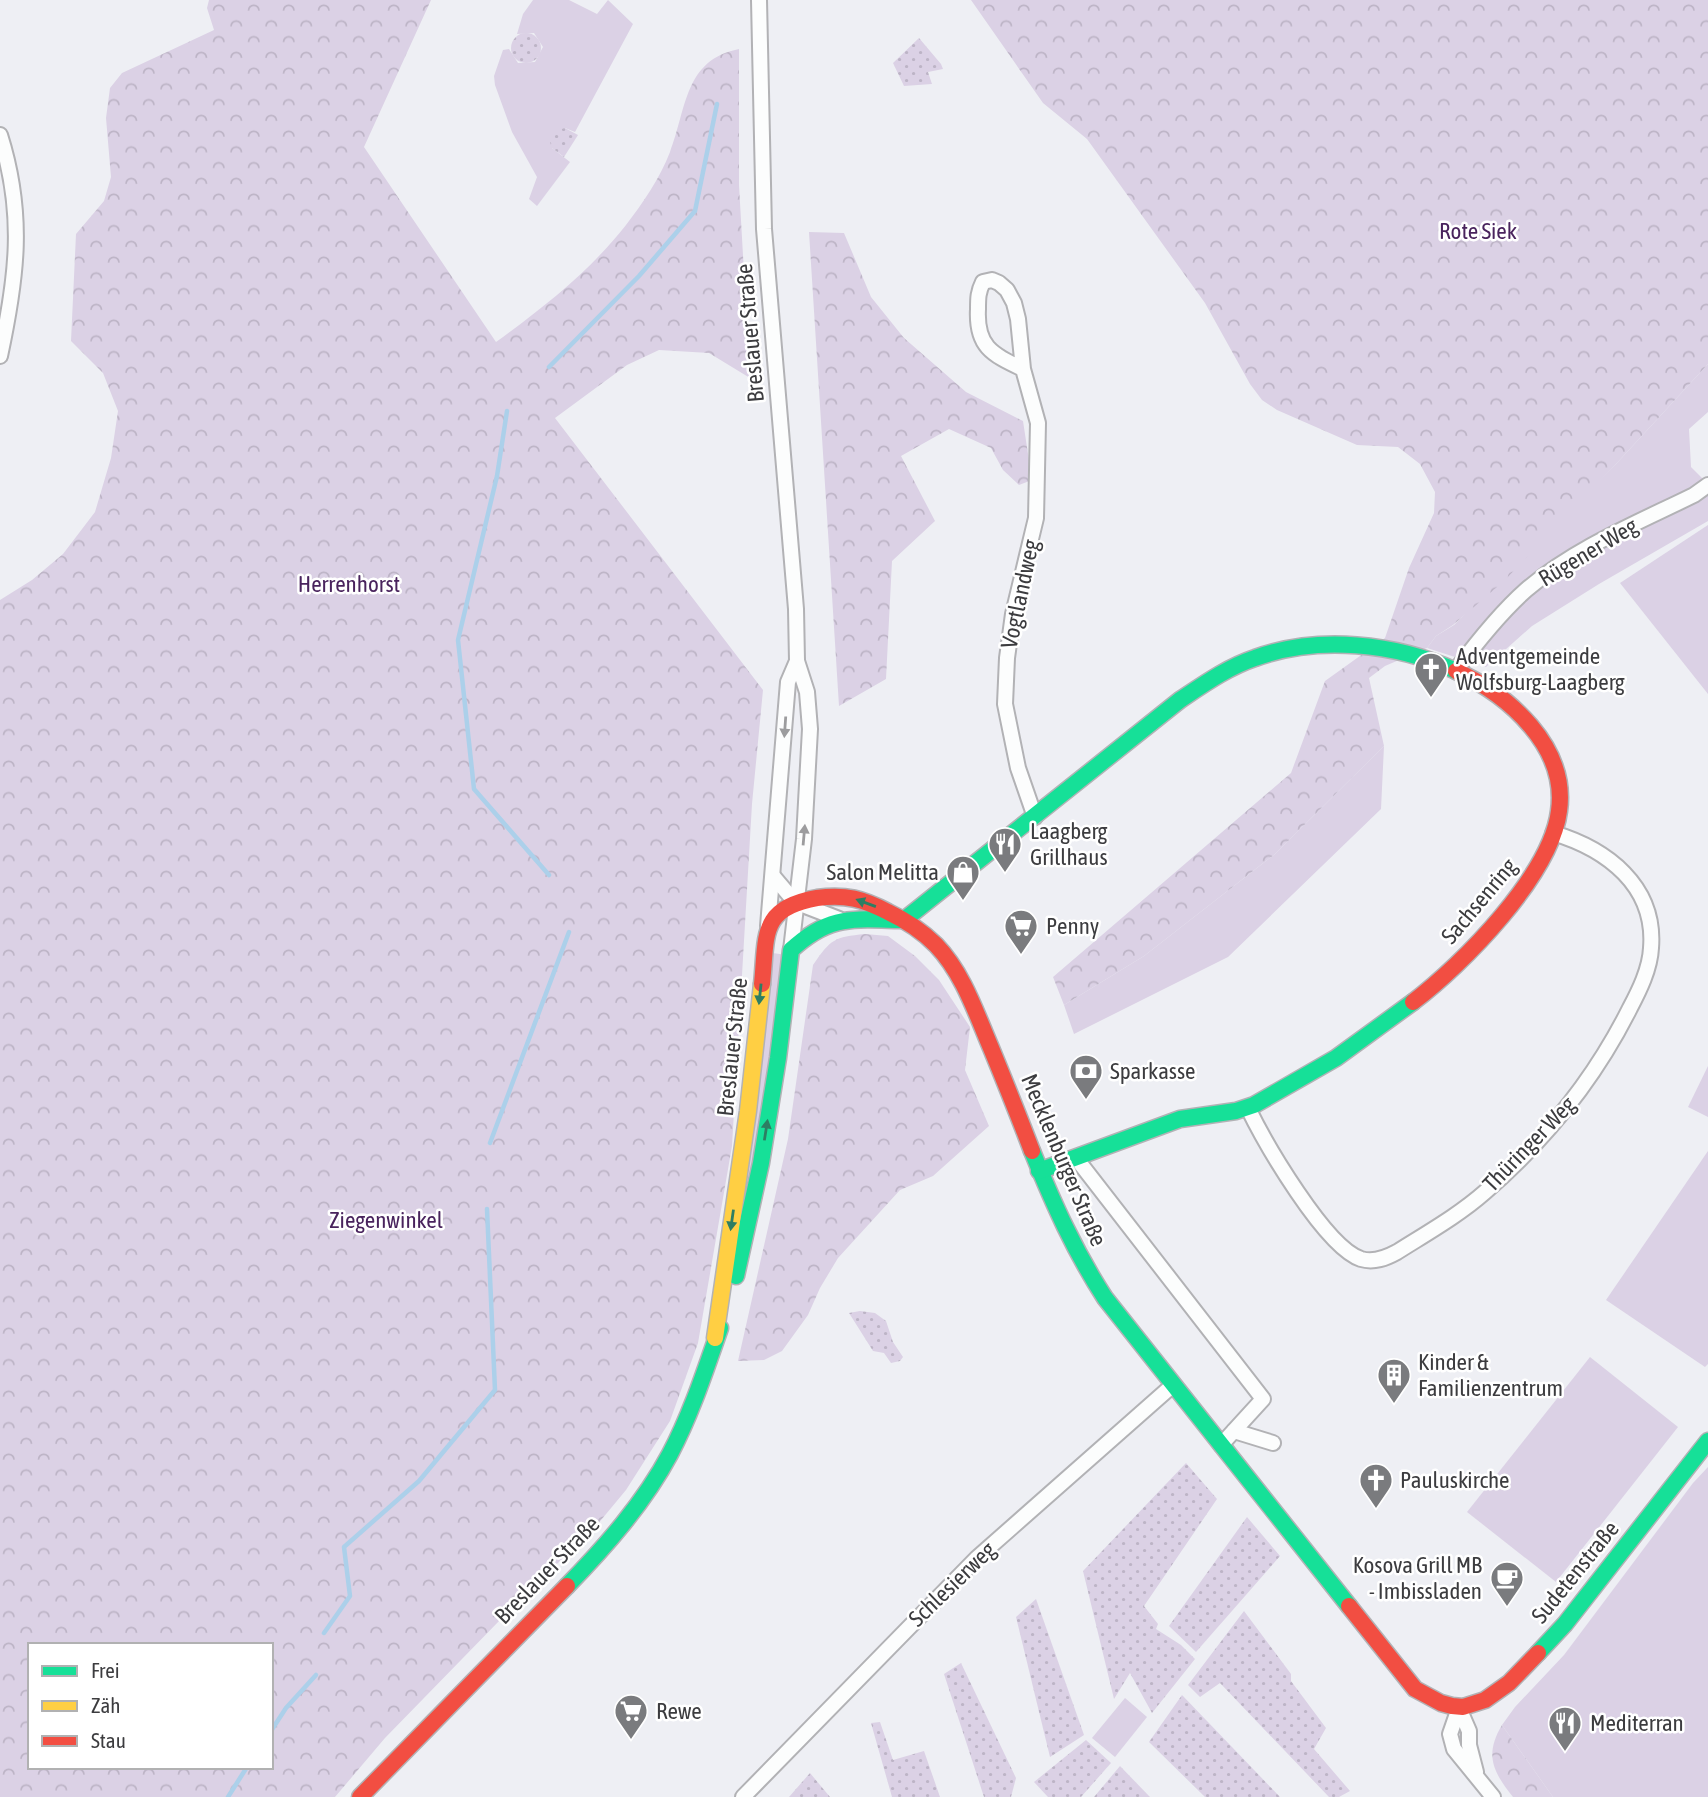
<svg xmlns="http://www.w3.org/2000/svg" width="1708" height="1797" viewBox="0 0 1708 1797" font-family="'Asap Condensed',sans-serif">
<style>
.green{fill:#dbd1e5}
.forest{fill:url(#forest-crowns);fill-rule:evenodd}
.park{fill:url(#park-dots)}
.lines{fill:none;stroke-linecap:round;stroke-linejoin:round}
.stream{stroke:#acd0ea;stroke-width:4.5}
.street-casing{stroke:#b2b2b5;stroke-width:18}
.fast-casing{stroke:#b2b2b5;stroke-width:19}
.slow-casing{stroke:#b2b2b5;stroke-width:19}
.jam-casing{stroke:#b2b2b5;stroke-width:19}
.street{stroke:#fcfdfd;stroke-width:14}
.fast{stroke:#16e098;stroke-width:16}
.slow{stroke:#ffcf43;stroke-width:16}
.jam{stroke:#f24e42;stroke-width:16}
.oneway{fill:#9c9c9e}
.oneway2{fill:#2d7e63}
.labels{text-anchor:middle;stroke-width:5;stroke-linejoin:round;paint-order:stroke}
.park-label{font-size:23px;fill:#49235d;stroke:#fff}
.street-label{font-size:23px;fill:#3c3c3f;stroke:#fff}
.poi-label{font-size:23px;fill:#3c3c3f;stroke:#fff;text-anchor:start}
</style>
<defs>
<pattern id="forest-crowns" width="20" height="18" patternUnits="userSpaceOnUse" patternTransform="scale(1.75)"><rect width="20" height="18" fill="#dbd1e5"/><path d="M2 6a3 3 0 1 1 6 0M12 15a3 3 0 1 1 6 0" fill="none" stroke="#bdb4c6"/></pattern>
<pattern id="park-dots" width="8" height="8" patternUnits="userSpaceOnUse" patternTransform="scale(1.75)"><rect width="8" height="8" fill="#dbd1e5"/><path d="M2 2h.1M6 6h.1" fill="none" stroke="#bdb4c6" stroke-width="1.8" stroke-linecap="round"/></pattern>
</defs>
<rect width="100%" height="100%" fill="#eeeff4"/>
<g class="green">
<polygon points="533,0 569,0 597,14 608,0 633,24 575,132 565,128 552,148 570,162 537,206 529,199 537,177 512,132 495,85 494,76 503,50 509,49 518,63 535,62 543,47 534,33 517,34 523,14"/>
<polygon points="1708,364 1708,412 1689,429 1691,467 1708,484 1708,521 1599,584 1532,626 1486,667 1427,648 1436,636 1454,625 1616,464"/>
<polygon points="1708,525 1708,694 1620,583"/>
<polygon points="1384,746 1381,809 1228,957 1074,1034 1064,1005 1144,956 1275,854"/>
<polygon points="773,953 786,955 772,1057 738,1238"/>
<polygon points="1708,1066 1708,1117 1688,1107"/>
<polygon points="1708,1151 1708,1364 1705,1367 1606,1300"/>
<polygon points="1590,1357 1678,1427 1556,1582 1467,1512"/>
<polygon points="1708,1467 1708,1797 1553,1797 1502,1725 1515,1707 1564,1655 1693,1483"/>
<polygon points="1125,1698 1147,1717 1115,1757 1092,1738"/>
</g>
<g class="forest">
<path d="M 209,0 L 431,0 L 364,147 L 496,342 C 543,308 590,271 626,225 C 643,203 660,178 670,152 C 687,108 684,60 739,49 L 739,185 L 750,378 L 709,353 L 659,350 L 627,365 L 555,418 L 763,690 L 752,804 L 732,1146 L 698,1343 L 670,1421 L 626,1490 L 587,1537 L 540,1579 L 385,1738 L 335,1797 L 0,1797 L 0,600 L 32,580 L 63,554 L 95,512 L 111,458 L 118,411 L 103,373 L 71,341 L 76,234 L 104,201 L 111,177 L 106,118 L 110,88 L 122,73 L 214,30 L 207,8 ZM 30,1645 L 271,1645 L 271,1767 L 30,1767 Z"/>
<polygon points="971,0 1708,0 1708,364 1616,464 1504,581 1453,625 1436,636 1427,648 1385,666 1369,678 1384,746 1275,854 1144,956 1064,1005 1053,977 1291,773 1325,681 1385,638 1409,568 1434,513 1435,492 1420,464 1398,447 1357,445 1277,410 1262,400 1250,384 1205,303 1087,139 1043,103"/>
<polygon points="809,232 844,233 871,297 904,338 966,392 1023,421 1032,480 1019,485 1003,470 991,448 949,429 901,456 935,521 892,561 886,679 839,706"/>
<path d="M 865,934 L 888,936 L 915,956 L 939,980 L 970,1027 L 965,1070 L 989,1126 L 933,1176 L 900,1190 L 838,1258 L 820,1288 L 808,1315 L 782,1351 L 764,1360 L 738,1361 L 788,1139 L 813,965 C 831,939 834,937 865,934 Z"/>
<path d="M 1502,1725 L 1553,1797 L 1513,1797 C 1493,1772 1484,1755 1502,1725 Z"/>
</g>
<g class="park">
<circle cx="526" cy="48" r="15"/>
<polygon points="919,38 941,64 943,69 928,72 932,84 904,86 893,63"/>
<polygon points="565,128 578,135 564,157 552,148 550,142 557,130"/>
<polygon points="860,1311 875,1313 886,1321 893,1342 903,1357 900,1361 891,1363 884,1353 873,1351 849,1313"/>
<polygon points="1186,1463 1217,1499 1144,1606 1158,1624 1156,1629 1181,1645 1195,1659 1152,1713 1130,1673 1114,1699 1083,1571"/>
<polygon points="1247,1517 1280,1556 1196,1652 1169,1626"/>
<polygon points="1036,1599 1084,1735 1050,1757 1016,1617"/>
<polygon points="1244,1611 1291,1674 1291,1681 1326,1728 1314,1749 1350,1791 1339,1797 1329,1797 1220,1683 1200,1697 1188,1685"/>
<polygon points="961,1663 1016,1778 1011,1797 984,1797 944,1674"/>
<polygon points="1182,1695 1280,1797 1205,1797 1149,1742"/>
<polygon points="880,1722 893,1760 924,1751 940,1797 892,1797 871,1723"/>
<polygon points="1086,1740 1111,1763 1081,1797 1048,1797 1034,1782"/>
<polygon points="1120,1766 1150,1797 1094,1797"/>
<polygon points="810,1773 830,1797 789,1797"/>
</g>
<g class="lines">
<g class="stream">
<polyline points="549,367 639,276 695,211 717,104"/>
<polyline points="507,411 497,476 458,640 474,789 549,875"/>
<polyline points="490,1143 569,932"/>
<polyline points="324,1633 350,1596 344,1547 419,1481 495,1390 487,1209"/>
<polyline points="271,1731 286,1708 316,1675"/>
<polyline points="228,1797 247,1767"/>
</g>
<defs>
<g id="street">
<polyline points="759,0 764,229 796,609 797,661 807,692 810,729 804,839 791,950"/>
<path d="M 0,135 C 25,214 17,277 0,356"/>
<path d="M 1023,369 C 991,354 976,346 978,309 C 978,298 978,292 983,282 L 992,280 L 999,283 L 1007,290 L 1014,303 L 1018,319 L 1023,369 L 1038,423 L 1036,518 L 1013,614 L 1007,658 L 1005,704 L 1018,768 L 1035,817"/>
<path d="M 1456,670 C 1477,642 1500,613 1526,590 C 1575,548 1637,523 1694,495 L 1708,485"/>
<polyline points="773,876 795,902 839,919"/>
<polyline points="768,926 788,682 797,661"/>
<path d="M 1248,1108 C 1265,1143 1325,1247 1361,1259 C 1374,1263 1386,1258 1397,1252 C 1427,1233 1459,1215 1485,1192 C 1544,1141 1595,1078 1630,1008 C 1639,991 1650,969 1651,948 C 1656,886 1607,849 1553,833"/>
<polyline points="1076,1158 1263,1399 1221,1445"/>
<polyline points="1234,1431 1273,1443"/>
<polyline points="1459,1708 1450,1734 1454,1749 1493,1797"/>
<polyline points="1459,1708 1469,1731 1469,1745 1476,1772"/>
<polyline points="743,1797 977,1558 1173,1385"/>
</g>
<g id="fast">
<path d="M 904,920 L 1180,700 C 1204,684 1228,667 1255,658 C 1318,635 1396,643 1456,671"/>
<path d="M 1032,1151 C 1054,1205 1074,1250 1105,1298 L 1349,1606"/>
<polyline points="1039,1171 1180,1119 1236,1111 1254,1105 1336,1058 1413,1002"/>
<path d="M 736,1276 L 761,1163 L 778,1058 L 791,950 C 829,915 851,919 900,920"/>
<path d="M 567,1586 C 605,1547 644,1503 670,1454 C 691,1414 705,1371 720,1328"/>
<polyline points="1538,1653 1565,1624 1708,1441"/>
</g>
<polyline id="slow" points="715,1338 748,1111 762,984"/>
<g id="jam">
<path d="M 762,984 C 767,936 759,908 817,898 C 846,894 863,899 888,912 C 905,920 923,932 936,945 C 963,973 976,1013 991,1048 C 1005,1082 1019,1117 1032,1151"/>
<path d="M 1413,1002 C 1463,964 1551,875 1559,811 C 1568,747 1509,695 1456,671"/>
<polyline points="1349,1606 1415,1689 1441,1703 1452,1706 1463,1707 1485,1700 1509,1683 1538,1653"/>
<polyline points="360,1797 567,1586"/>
</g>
</defs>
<use href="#street" class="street-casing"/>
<use href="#fast" class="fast-casing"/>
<use href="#slow" class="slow-casing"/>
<use href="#jam" class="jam-casing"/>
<use href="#street" class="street"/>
<use href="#fast" class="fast"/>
<use href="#slow" class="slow"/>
<use href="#jam" class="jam"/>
</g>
<defs><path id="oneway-solid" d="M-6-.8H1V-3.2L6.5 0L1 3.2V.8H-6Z" transform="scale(1.75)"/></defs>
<g class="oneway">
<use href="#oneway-solid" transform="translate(785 727) rotate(94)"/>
<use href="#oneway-solid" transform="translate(804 835) rotate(-85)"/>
</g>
<g class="oneway2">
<use href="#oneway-solid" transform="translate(866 903) rotate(-160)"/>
<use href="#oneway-solid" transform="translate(760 994) rotate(96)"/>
<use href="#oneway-solid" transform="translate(766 1130) rotate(-81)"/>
<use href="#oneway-solid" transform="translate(732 1220) rotate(98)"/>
</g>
<defs>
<symbol id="church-pin" viewBox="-11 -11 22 30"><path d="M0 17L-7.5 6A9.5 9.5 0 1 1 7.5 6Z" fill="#7a7b7e" stroke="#fff"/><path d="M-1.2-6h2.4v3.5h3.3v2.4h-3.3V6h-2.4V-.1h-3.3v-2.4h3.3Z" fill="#fff"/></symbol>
<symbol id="restaurant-pin" viewBox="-11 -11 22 30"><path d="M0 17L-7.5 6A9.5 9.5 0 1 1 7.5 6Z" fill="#7a7b7e" stroke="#fff"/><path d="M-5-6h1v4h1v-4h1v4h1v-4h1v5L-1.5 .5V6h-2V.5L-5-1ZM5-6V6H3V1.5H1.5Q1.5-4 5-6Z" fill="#fff"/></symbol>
<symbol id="shop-pin" viewBox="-11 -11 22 30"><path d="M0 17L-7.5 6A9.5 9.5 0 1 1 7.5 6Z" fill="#7a7b7e" stroke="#fff"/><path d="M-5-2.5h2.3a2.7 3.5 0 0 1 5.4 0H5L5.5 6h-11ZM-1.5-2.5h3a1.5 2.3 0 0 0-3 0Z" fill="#fff"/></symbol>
<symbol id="supermarket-pin" viewBox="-11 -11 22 30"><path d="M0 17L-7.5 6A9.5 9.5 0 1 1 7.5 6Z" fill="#7a7b7e" stroke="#fff"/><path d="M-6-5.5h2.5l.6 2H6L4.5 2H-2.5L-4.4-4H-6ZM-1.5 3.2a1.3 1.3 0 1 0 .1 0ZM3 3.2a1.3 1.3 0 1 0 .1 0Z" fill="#fff"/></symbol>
<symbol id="bank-pin" viewBox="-11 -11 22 30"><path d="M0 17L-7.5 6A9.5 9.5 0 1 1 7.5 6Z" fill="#7a7b7e" stroke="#fff"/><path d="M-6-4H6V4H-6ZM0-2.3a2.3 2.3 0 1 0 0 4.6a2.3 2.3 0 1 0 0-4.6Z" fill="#fff"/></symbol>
<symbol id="building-pin" viewBox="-11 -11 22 30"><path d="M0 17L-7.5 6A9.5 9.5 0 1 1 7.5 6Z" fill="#7a7b7e" stroke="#fff"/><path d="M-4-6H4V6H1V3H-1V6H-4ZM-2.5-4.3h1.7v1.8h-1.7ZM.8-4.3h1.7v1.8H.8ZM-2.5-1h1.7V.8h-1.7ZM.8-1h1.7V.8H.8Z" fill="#fff"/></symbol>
<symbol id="cafe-pin" viewBox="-11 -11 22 30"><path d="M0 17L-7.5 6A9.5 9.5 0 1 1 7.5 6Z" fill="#7a7b7e" stroke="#fff"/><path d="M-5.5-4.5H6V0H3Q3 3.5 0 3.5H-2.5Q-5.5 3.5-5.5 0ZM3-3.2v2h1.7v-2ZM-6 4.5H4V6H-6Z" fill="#fff"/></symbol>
</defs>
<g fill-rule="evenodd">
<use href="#church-pin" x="1412" y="650" width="38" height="52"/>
<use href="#restaurant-pin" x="986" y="825" width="38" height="52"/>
<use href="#shop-pin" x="944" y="853" width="38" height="52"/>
<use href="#supermarket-pin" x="1002" y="907" width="38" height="52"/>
<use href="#bank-pin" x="1067" y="1052" width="38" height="52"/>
<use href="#building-pin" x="1375" y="1356" width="38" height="52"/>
<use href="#church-pin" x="1357" y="1461" width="38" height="52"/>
<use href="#cafe-pin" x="1488" y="1559" width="38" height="52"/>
<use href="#supermarket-pin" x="612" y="1692" width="38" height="52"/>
<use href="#restaurant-pin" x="1546" y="1704" width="38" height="52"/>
</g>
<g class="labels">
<g class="park-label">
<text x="1478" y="239">Rote Siek</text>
<text x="349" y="592">Herrenhorst</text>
<text x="386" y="1228">Ziegenwinkel</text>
</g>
<g class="street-label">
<text transform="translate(750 333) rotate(-95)" y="8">Breslauer Straße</text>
<text transform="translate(1588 552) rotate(-31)" y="8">Rügener Weg</text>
<text transform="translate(1020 594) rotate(-78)" y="8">Vogtlandweg</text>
<text transform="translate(1479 901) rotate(-50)" y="8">Sachsenring</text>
<text transform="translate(732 1047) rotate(-84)" y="8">Breslauer Straße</text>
<text transform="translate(1529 1144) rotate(-46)" y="8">Thüringer Weg</text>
<text transform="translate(1064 1160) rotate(67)" y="8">Mecklenburger Straße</text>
<text transform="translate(547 1570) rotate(-46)" y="8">Breslauer Straße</text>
<text transform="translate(1575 1572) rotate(-51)" y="8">Sudetenstraße</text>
<text transform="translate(952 1584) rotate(-44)" y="8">Schlesierweg</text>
</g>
<g class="poi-label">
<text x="1456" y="664">Adventgemeinde<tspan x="1456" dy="26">Wolfsburg-Laagberg</tspan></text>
<text x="1030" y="839">Laagberg<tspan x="1030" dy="26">Grillhaus</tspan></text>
<text x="939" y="880" text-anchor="end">Salon Melitta</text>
<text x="1046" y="934">Penny</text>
<text x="1110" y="1079">Sparkasse</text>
<text x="1418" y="1370">Kinder &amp;<tspan x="1418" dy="26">Familienzentrum</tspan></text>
<text x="1400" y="1488">Pauluskirche</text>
<text x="1482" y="1573" text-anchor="end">Kosova Grill MB<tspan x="1482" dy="26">- Imbissladen</tspan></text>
<text x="656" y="1719">Rewe</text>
<text x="1590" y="1731">Mediterran</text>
</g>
</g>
<rect x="28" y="1643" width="245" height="126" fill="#ffffff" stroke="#b1b1b2" stroke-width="2"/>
<rect x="42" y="1666" width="35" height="10" fill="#16e098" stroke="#b1b1b2" stroke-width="2"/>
<text x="91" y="1678" font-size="21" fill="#3c3c3f">Frei</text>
<rect x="42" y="1701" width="35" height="10" fill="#ffcf43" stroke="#b1b1b2" stroke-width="2"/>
<text x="91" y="1713" font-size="21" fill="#3c3c3f">Zäh</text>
<rect x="42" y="1736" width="35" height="10" fill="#f24e42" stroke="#b1b1b2" stroke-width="2"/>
<text x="91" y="1748" font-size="21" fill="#3c3c3f">Stau</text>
</svg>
